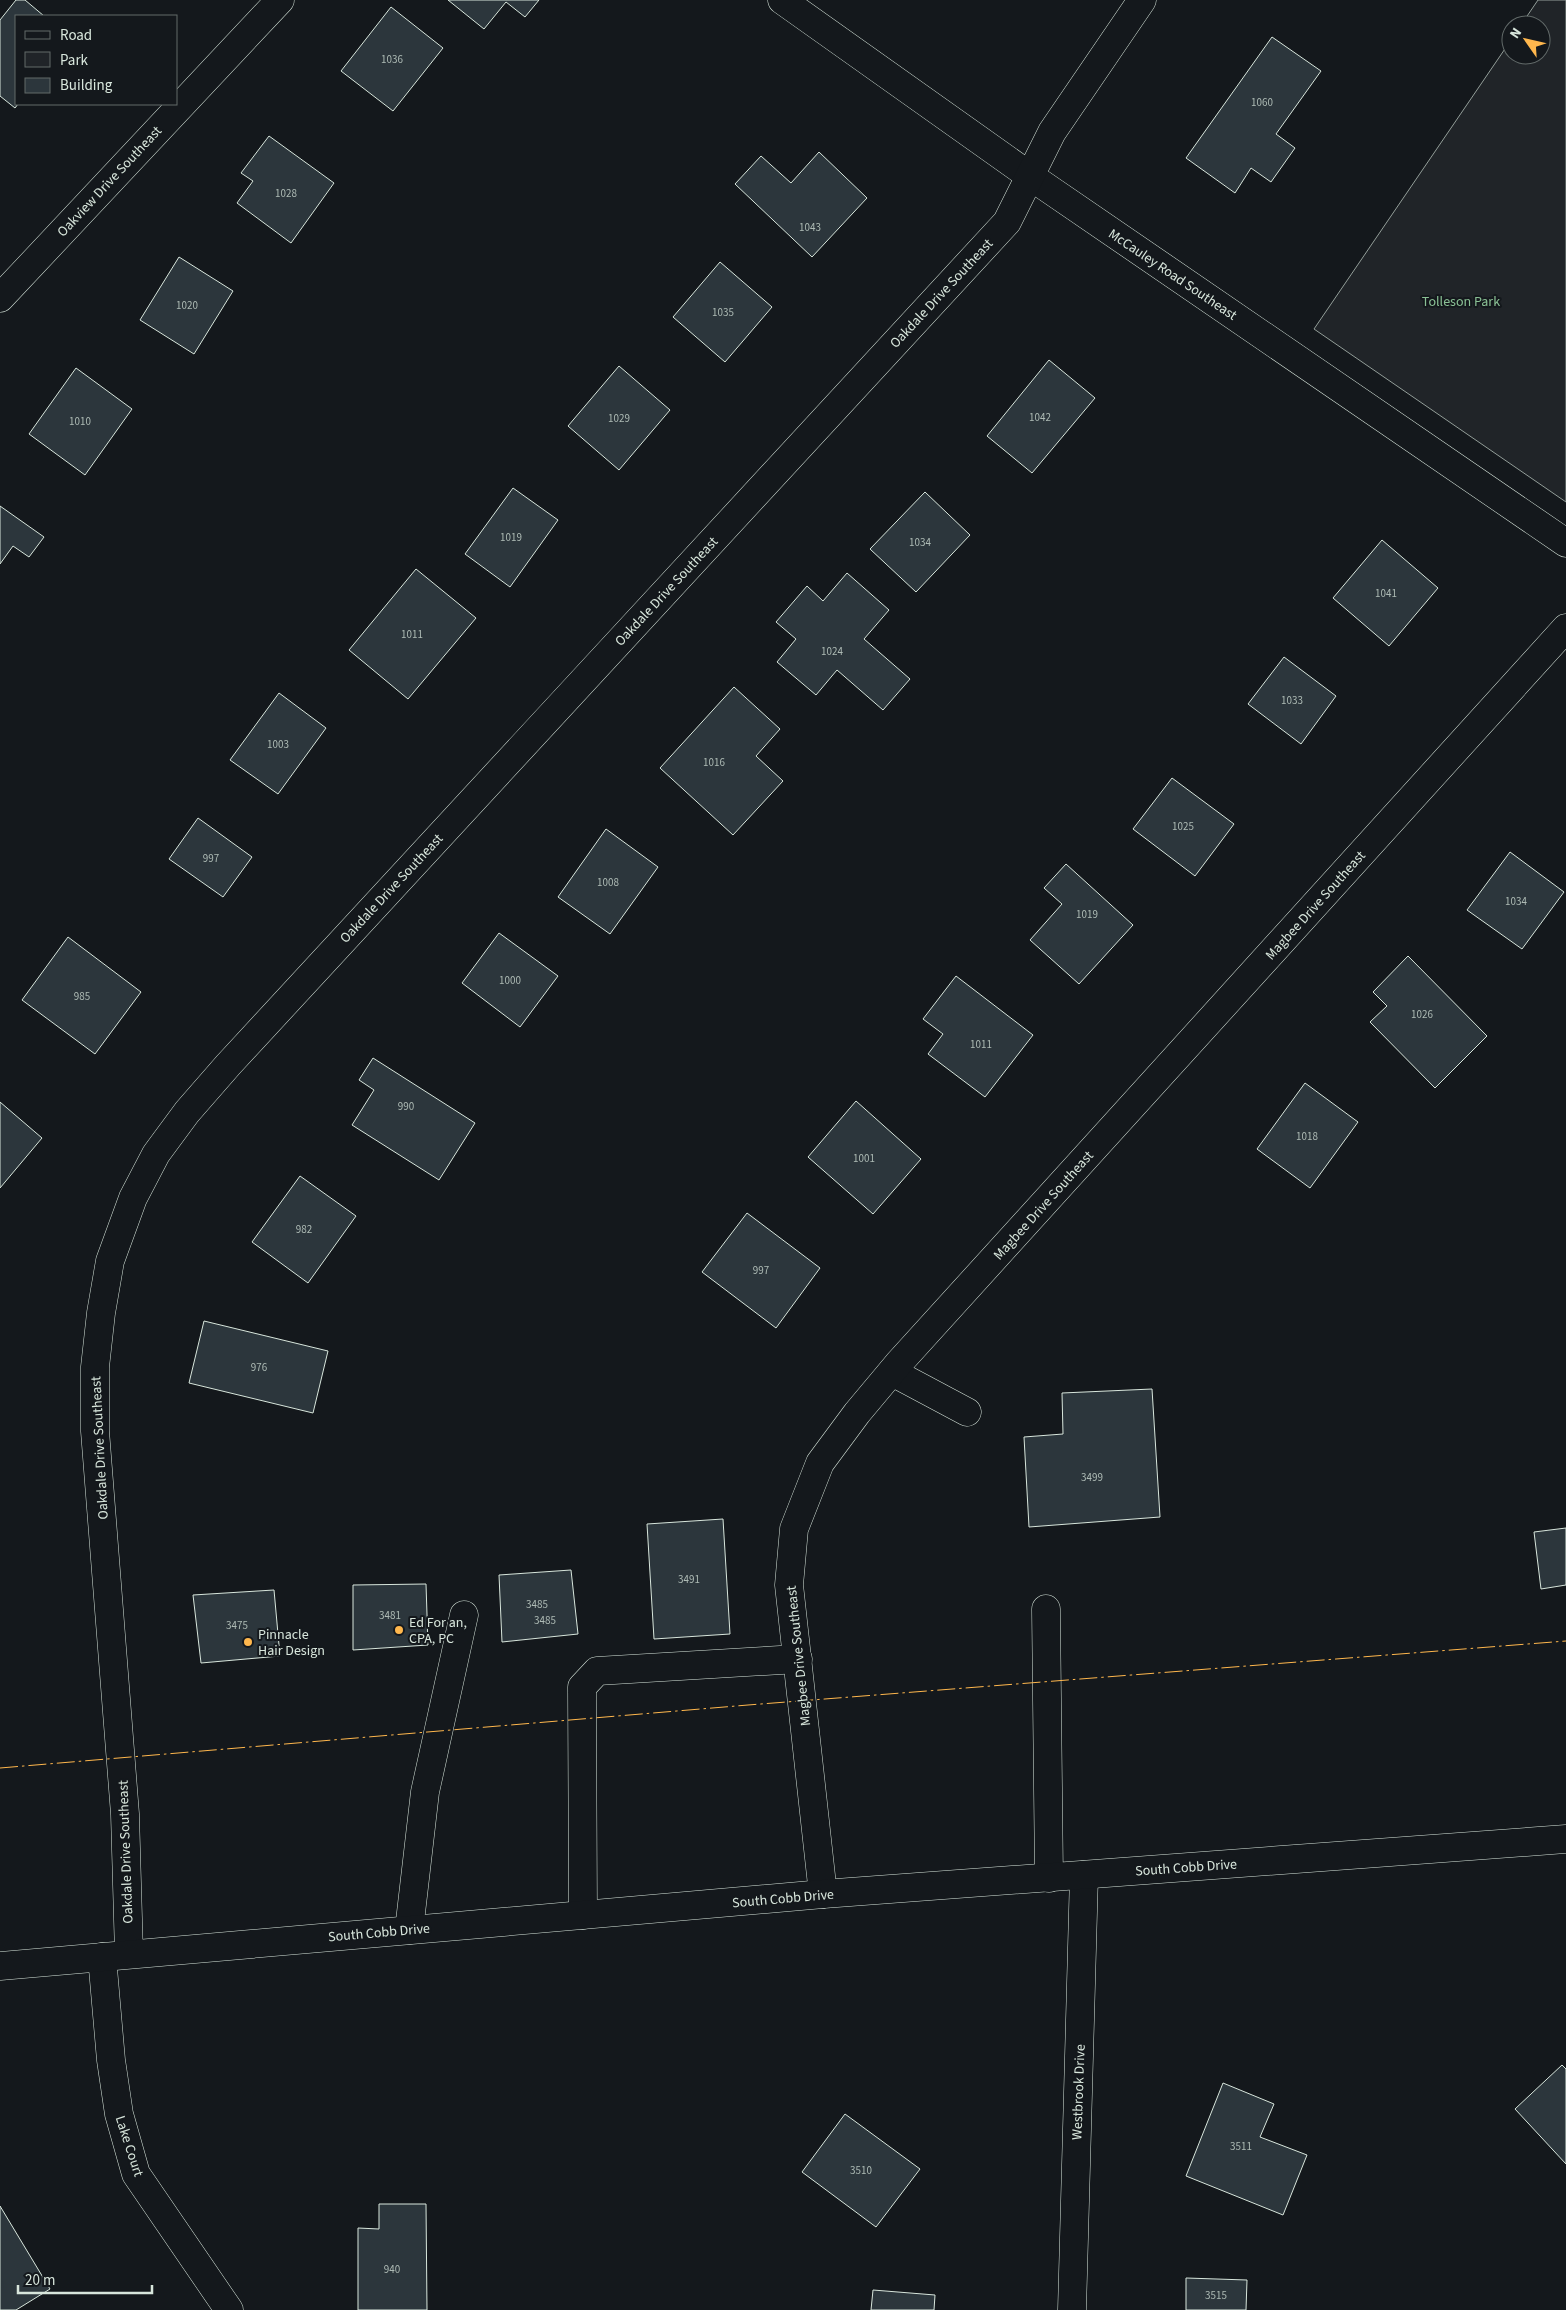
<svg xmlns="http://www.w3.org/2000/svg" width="1566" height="2310" viewBox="0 0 1566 2310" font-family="'Source Sans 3',sans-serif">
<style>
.green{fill:#202428;stroke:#939e99}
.building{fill:#2c363c;stroke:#d8e6dc}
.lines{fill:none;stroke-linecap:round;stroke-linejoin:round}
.minor-casing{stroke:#d8e6dc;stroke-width:29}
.major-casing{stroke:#d8e6dc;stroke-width:29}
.minor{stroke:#14181c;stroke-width:28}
.major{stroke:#14181c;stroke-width:28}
.power{stroke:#ffb74d;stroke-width:1;stroke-dasharray:18 4 2.5 4;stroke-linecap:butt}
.poi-dot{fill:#ffb74d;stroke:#14181c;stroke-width:2}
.labels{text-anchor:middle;stroke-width:4;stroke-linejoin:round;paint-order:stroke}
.number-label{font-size:11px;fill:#adbab4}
.street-label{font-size:14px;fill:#d8e6dc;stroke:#14181c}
.park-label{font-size:14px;fill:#8ac095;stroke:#14181c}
.poi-label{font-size:14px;fill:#d8e6dc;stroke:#14181c;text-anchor:start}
</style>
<rect width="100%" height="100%" fill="#14181c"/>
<polygon class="green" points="1538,0 1566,0 1566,502 1314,329 1511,40 1511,55 1541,55 1541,25 1521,25"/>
<g class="building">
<polygon points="16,0 25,0 44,16 16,16 16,104 18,104 15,108 0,96 0,20"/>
<polygon points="448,0 539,0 525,17 506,2 484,29"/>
<polygon points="391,7 443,48 393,111 341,71"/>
<polygon points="1272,37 1321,71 1276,134 1295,148 1271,182 1251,168 1235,193 1186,158"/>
<polygon points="269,136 334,183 291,243 237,203 253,181 241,173"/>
<polygon points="819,152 867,198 812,257 735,184 761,156 791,183"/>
<polygon points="179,257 233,291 194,354 140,320"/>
<polygon points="720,262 772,307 725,362 673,317"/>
<polygon points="1049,360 1095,398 1032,473 987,436"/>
<polygon points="619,366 670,410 619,470 568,426"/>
<polygon points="76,368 132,409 85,475 29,434"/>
<polygon points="513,488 558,520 510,587 465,554"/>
<polygon points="925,492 970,535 916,592 870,549"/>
<polygon points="0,506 44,537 29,557 13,546 0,564"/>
<polygon points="1382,540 1438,588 1389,646 1333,598"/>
<polygon points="416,569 476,618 408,699 349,650"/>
<polygon points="847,573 889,610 864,639 910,679 883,710 837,670 816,695 777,662 796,639 776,622 807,586 823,601"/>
<polygon points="1284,657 1336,696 1301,744 1248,704"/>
<polygon points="734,687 780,729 756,756 783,781 733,835 660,768"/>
<polygon points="279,693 326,728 278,794 230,760"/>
<polygon points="1172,778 1234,824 1195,876 1133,829"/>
<polygon points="198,818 252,857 223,897 169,859"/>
<polygon points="606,829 658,867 610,934 558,897"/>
<polygon points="1510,852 1564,892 1522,949 1467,910"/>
<polygon points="1066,864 1133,925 1079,984 1030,940 1062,904 1044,888"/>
<polygon points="499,933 558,976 520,1027 462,983"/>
<polygon points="68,937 141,992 95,1054 22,1000"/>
<polygon points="1408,956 1487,1036 1435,1088 1370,1022 1387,1006 1373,992"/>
<polygon points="956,976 1033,1035 985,1097 928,1054 943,1034 923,1019"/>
<polygon points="373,1058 475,1123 439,1180 352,1125 374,1090 359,1080"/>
<polygon points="1305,1083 1358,1122 1310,1188 1257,1149"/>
<polygon points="856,1101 921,1159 873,1214 808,1157"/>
<polygon points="0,1102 42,1138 0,1188"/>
<polygon points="300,1176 356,1216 308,1283 252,1242"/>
<polygon points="747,1213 820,1268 776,1328 702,1272"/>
<polygon points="204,1321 328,1351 313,1413 189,1383"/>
<polygon points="1152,1389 1160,1517 1029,1527 1024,1437 1063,1434 1062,1393"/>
<polygon points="723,1519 730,1634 654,1639 647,1524"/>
<polygon points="1566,1528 1566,1585 1541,1589 1534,1532"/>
<polygon points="571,1570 578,1634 502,1642 499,1575"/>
<polygon points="426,1584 428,1645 353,1650 353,1585"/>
<polygon points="274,1590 280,1656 201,1663 193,1595"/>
<polygon points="1562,2065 1566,2069 1566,2164 1515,2109"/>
<polygon points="1223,2083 1274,2104 1260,2137 1307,2155 1283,2215 1186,2176"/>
<polygon points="845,2114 920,2169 876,2227 802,2172"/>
<polygon points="379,2204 426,2204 427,2310 358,2310 358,2228 379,2229"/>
<polygon points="0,2206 50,2289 16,2310 0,2310"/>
<polygon points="1186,2278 1247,2280 1246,2310 1186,2310"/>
<polygon points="873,2290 935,2295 934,2310 871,2310"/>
</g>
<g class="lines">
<defs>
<g id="minor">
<polyline points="782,0 1030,176 1566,543"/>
<polyline points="0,298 280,0"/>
<polyline points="892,1372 967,1412"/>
<polyline points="1046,1609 1049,1878"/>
<polyline points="823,1894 789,1585 794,1529 820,1463 857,1413 898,1364 1566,628"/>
<polyline points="583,1915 582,1687 597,1671 798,1659"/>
<polyline points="409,1930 425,1792 464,1615"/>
<polyline points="129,1954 125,1814 95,1431 95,1367 101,1313 110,1261 133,1198 156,1154 187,1112 228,1065 1007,222 1052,132 1142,0"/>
<polyline points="102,1957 111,2060 119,2114 136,2174 229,2310"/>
<polyline points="1072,2310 1084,1875"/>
</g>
<polyline id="major" points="0,1966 823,1894 1566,1839"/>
</defs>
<use href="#minor" class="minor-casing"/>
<use href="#major" class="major-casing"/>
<use href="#minor" class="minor"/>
<use href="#major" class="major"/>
<polyline class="power" points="0,1768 748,1705 1566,1641"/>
</g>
<g class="poi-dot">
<circle cx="399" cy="1630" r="5"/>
<circle cx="248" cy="1642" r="5"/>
</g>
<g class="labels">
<g class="number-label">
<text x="392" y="63">1036</text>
<text x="1262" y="106">1060</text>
<text x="286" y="197">1028</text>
<text x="810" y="231">1043</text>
<text x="187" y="309">1020</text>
<text x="723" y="316">1035</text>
<text x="1040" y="421">1042</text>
<text x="619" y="422">1029</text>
<text x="80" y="425">1010</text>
<text x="511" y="541">1019</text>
<text x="920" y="546">1034</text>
<text x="1386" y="597">1041</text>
<text x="412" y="638">1011</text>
<text x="832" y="655">1024</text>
<text x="1292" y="704">1033</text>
<text x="278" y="748">1003</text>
<text x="714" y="766">1016</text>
<text x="1183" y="830">1025</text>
<text x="211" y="862">997</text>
<text x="608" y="886">1008</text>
<text x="1516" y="905">1034</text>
<text x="1087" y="918">1019</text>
<text x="510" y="984">1000</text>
<text x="82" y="1000">985</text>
<text x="1422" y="1018">1026</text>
<text x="981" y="1048">1011</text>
<text x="406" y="1110">990</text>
<text x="1307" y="1140">1018</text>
<text x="864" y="1162">1001</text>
<text x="304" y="1233">982</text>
<text x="761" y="1274">997</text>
<text x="259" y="1371">976</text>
<text x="1092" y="1481">3499</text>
<text x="689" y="1583">3491</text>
<text x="537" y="1608">3485</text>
<text x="390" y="1619">3481</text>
<text x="545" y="1624">3485</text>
<text x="237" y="1629">3475</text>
<text x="1241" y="2150">3511</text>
<text x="861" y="2174">3510</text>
<text x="392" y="2273">940</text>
<text x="1216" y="2299">3515</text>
</g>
<g class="street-label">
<text transform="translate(109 181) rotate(-47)" y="5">Oakview Drive Southeast</text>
<text transform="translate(1173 274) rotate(34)" y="5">McCauley Road Southeast</text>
<text transform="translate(941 293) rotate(-47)" y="5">Oakdale Drive Southeast</text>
<text transform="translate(666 591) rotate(-47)" y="5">Oakdale Drive Southeast</text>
<text transform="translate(391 888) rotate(-47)" y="5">Oakdale Drive Southeast</text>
<text transform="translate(1315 905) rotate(-48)" y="5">Magbee Drive Southeast</text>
<text transform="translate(1043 1205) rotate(-48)" y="5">Magbee Drive Southeast</text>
<text transform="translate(99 1448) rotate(-93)" y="5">Oakdale Drive Southeast</text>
<text transform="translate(798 1656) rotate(-96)" y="5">Magbee Drive Southeast</text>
<text transform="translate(125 1852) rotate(-92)" y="5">Oakdale Drive Southeast</text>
<text transform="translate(1186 1867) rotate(-4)" y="5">South Cobb Drive</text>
<text transform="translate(783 1898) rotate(-5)" y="5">South Cobb Drive</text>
<text transform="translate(379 1932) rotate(-5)" y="5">South Cobb Drive</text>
<text transform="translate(1078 2092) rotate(-88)" y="5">Westbrook Drive</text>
<text transform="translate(130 2146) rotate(72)" y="5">Lake Court</text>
</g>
<g class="park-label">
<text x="1461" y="306">Tolleson Park</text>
</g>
<g class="poi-label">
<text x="409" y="1627">Ed For an,<tspan x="409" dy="16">CPA, PC</tspan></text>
<text x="258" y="1639">Pinnacle<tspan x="258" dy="16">Hair Design</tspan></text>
</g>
</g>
<rect x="15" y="15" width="162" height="90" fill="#14181c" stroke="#626a69"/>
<rect x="25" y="31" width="25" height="8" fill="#14181c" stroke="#626a69"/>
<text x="60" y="40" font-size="15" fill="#d8e6dc">Road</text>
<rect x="25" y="52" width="25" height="15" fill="#202428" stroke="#626a69"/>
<text x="60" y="65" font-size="15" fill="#d8e6dc">Park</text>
<rect x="25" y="78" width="25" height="15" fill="#2c363c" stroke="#626a69"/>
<text x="60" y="90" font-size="15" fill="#d8e6dc">Building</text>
<g transform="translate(1526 40) rotate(304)"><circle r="24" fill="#14181c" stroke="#626a69"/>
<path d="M0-4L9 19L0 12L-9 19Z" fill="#ffb74d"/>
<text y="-8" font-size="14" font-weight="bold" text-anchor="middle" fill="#d8e6dc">N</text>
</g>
<path d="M18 2285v8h134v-8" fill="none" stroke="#d8e6dc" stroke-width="2.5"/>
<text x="25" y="2285" font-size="15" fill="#d8e6dc" stroke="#14181c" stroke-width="4" paint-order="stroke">20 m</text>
</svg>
